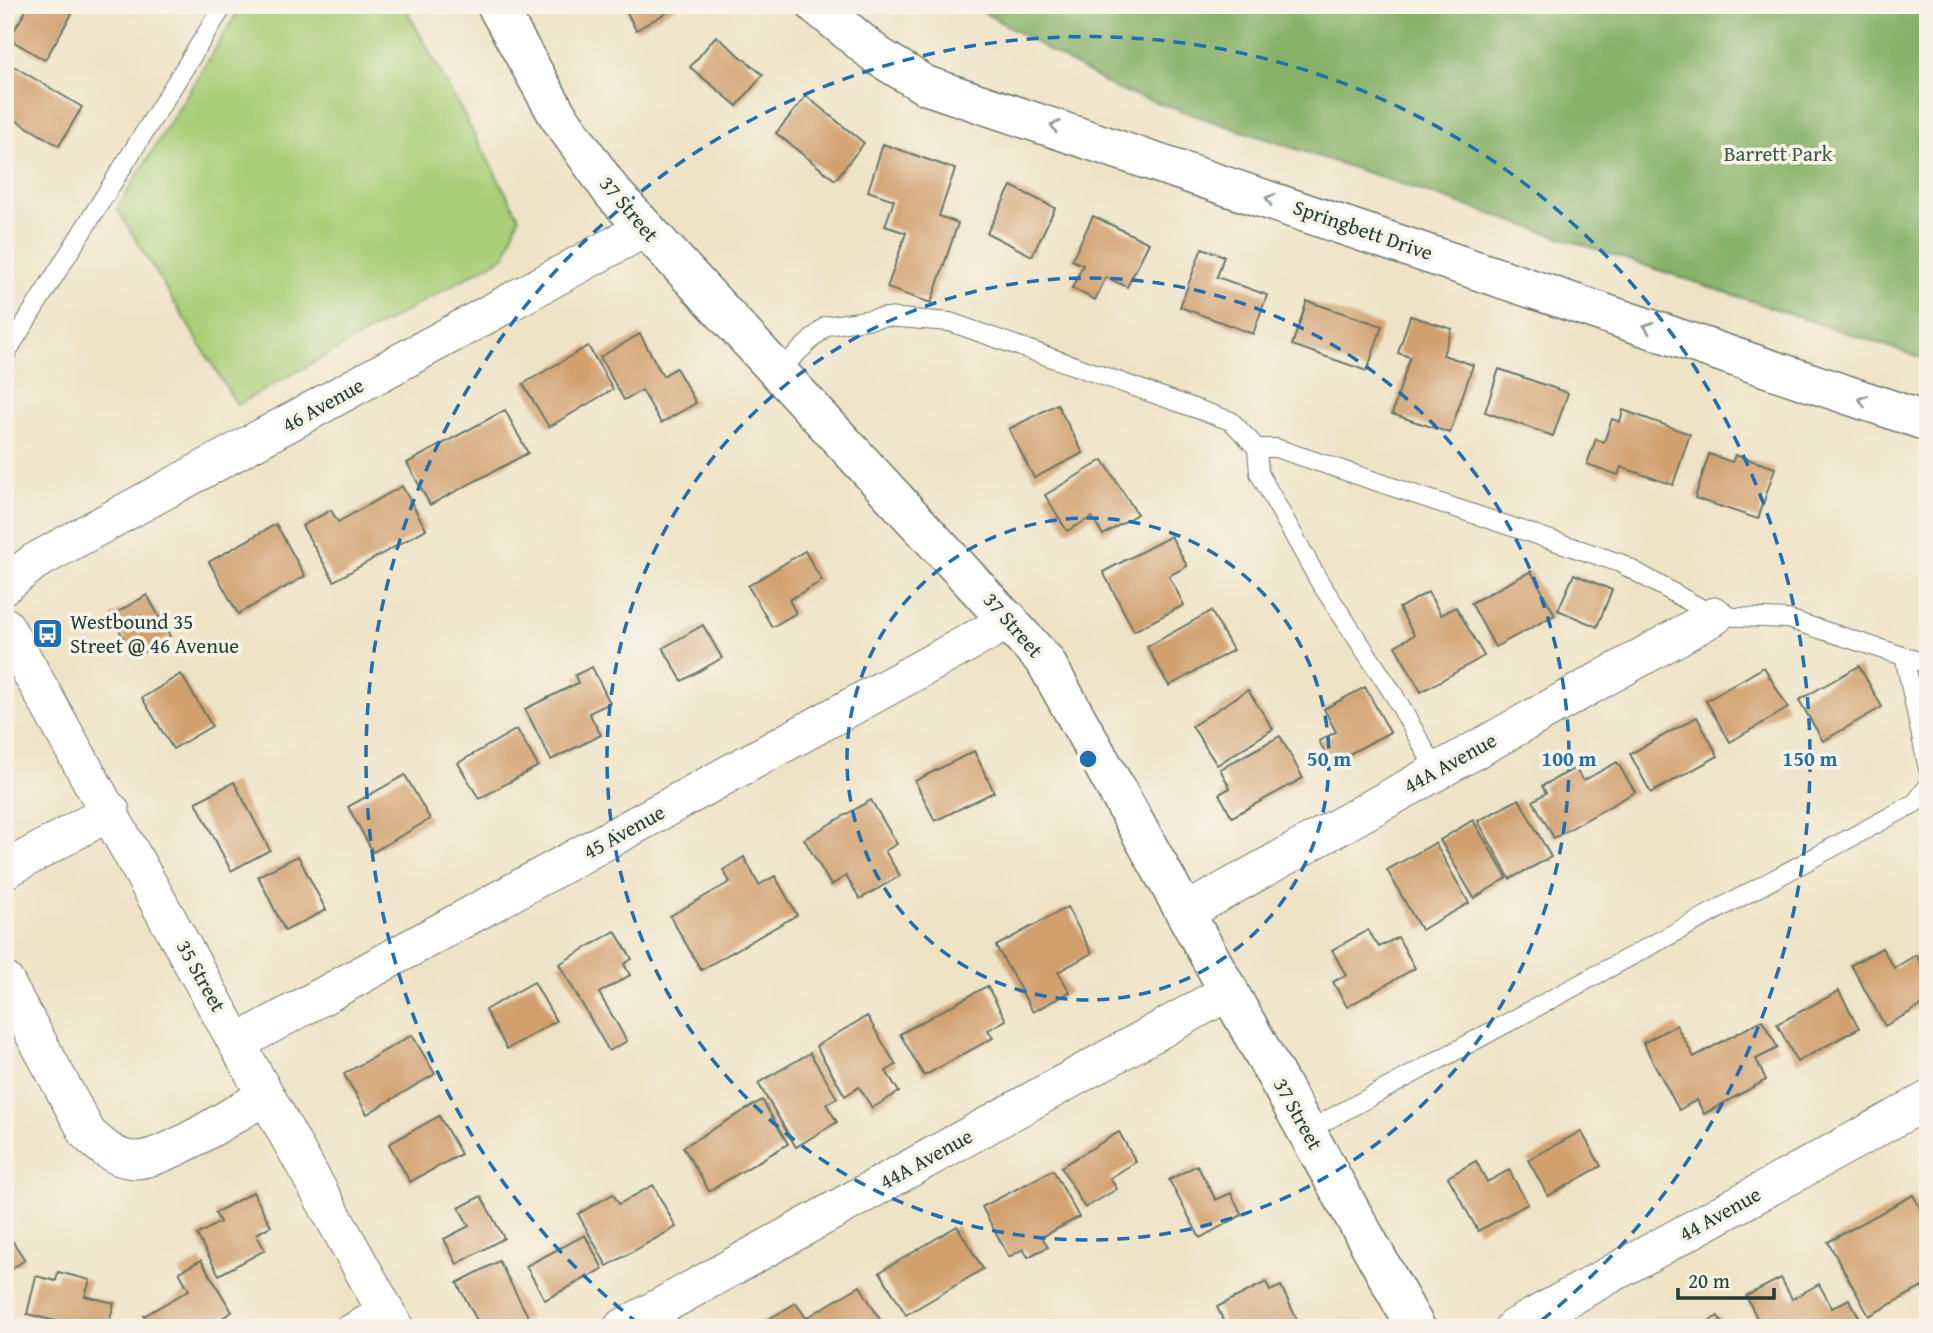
<svg xmlns="http://www.w3.org/2000/svg" width="1933" height="1333" viewBox="0 0 1933 1333" font-family="'Gentium Book Plus',serif">
<style>
.green{fill:#a9ce77;stroke:#648656;stroke-width:2}
.forest{fill:#86b168;stroke:#52774e;stroke-width:2}
.building{fill:#d1a06e}
.lines{fill:none;stroke-linecap:round;stroke-linejoin:round}
.service-casing{stroke:#687767;stroke-width:20}
.minor-casing{stroke:#687767;stroke-width:39}
.tertiary-casing{stroke:#687767;stroke-width:41}
.service{stroke:#fff;stroke-width:18}
.minor{stroke:#fff;stroke-width:37}
.tertiary{stroke:#fff;stroke-width:38}
.oneway{stroke:#8f9e9a}
.ring{fill:none;stroke:#1f6fb2;stroke-width:3.5;stroke-dasharray:12 9}
.labels{text-anchor:middle;stroke-width:7;stroke-linejoin:round;paint-order:stroke}
.park-label{font-size:21px;fill:#3b5a41;stroke:#f7f3e8}
.street-label{font-size:21px;fill:#1f3d34;stroke:#f7f3e8}
.poi-label{font-size:21px;fill:#1f3d34;stroke:#f7f3e8;text-anchor:start}
.centre{fill:#1f6fb2;stroke:#f7f3e8;stroke-width:3.5}
.ring-label{font-size:21px;text-anchor:middle;font-weight:bold;fill:#1f6fb2;stroke:#f7f3e8;stroke-width:7;stroke-linejoin:round;paint-order:stroke}
</style>
<rect width="100%" height="100%" fill="#f7f3e8"/>
<filter id="ink" filterUnits="userSpaceOnUse"><feTurbulence type="fractalNoise" baseFrequency=".0143" numOctaves="2"/><feDisplacementMap in="SourceGraphic" scale="14" xChannelSelector="R" yChannelSelector="G"/><feConvolveMatrix kernelMatrix="1 2 1 2 8 2 1 2 1" color-interpolation-filters="sRGB"/></filter>
<filter id="wash" filterUnits="userSpaceOnUse"><feTurbulence type="fractalNoise" baseFrequency=".00686" numOctaves="4" result="noise"/><feDisplacementMap in="SourceGraphic" scale="28" xChannelSelector="R" yChannelSelector="G"/><feGaussianBlur stdDeviation="1.57" result="paint"/><feColorMatrix in="noise" values="0 0 0 0 0 0 0 0 0 0 0 0 0 0 0 0 0 1.4 0 .05"/><feComposite in="paint" operator="in"/></filter>
<g filter="url(#wash)">
<rect width="100%" height="100%" fill="#efe3c6"/>
<polygon class="green" points="242,5 404,5 519,217 505,256 237,405 117,209"/>
<polygon class="forest" points="971,5 1928,5 1928,360 1116,89"/>
<g id="blocks">
<g class="building">
<polygon points="29,5 77,5 45,60 9,39"/>
<polygon points="623,5 680,5 636,30"/>
<polygon points="716,36 763,75 737,106 690,67"/>
<polygon points="15,67 82,107 59,146 7,115 5,117 5,84"/>
<polygon points="806,96 864,143 835,180 776,133"/>
<polygon points="883,144 955,169 939,216 958,223 931,303 887,288 906,233 885,226 894,200 868,191"/>
<polygon points="1011,186 1055,208 1032,256 987,233"/>
<polygon points="1093,216 1149,243 1127,287 1106,277 1095,300 1072,288 1083,265 1072,260"/>
<polygon points="1202,248 1224,256 1217,277 1267,295 1253,334 1180,307"/>
<polygon points="1307,301 1382,326 1367,371 1292,345"/>
<polygon points="1410,316 1452,329 1443,355 1473,365 1450,433 1392,414 1410,357 1398,353"/>
<polygon points="640,334 663,376 676,368 696,403 661,423 642,390 624,400 600,357"/>
<polygon points="588,346 613,389 549,427 523,384"/>
<polygon points="1499,369 1568,393 1553,436 1485,412"/>
<polygon points="1057,404 1083,453 1034,478 1009,429"/>
<polygon points="505,410 528,453 430,505 407,463"/>
<polygon points="1623,410 1690,434 1673,485 1621,467 1618,475 1587,464 1596,439 1604,442 1612,419 1620,422"/>
<polygon points="1709,454 1732,462 1735,455 1775,468 1758,519 1695,498"/>
<polygon points="1103,460 1137,514 1103,535 1092,517 1067,531 1045,495"/>
<polygon points="402,486 426,529 334,581 302,526 331,510 338,522"/>
<polygon points="276,524 305,576 238,614 209,562"/>
<polygon points="1171,536 1187,566 1169,576 1184,605 1134,631 1103,572"/>
<polygon points="805,551 822,581 789,600 796,613 772,627 748,586"/>
<polygon points="1531,571 1555,615 1495,647 1471,603"/>
<polygon points="1574,574 1612,590 1597,627 1558,610"/>
<polygon points="1428,592 1441,615 1456,607 1484,656 1421,692 1395,646 1414,635 1399,608"/>
<polygon points="147,595 170,636 135,657 111,616"/>
<polygon points="1211,611 1233,650 1169,686 1147,647"/>
<polygon points="703,625 722,658 682,681 663,648"/>
<polygon points="1859,666 1882,707 1823,741 1799,700"/>
<polygon points="592,667 610,703 589,713 601,735 551,760 525,709 578,683 575,675"/>
<polygon points="1764,667 1788,708 1730,742 1706,701"/>
<polygon points="181,674 212,726 173,749 142,698"/>
<polygon points="1365,687 1390,732 1331,764 1319,741 1336,732 1324,709"/>
<polygon points="1248,690 1273,729 1217,765 1192,726"/>
<polygon points="1697,717 1718,756 1651,793 1630,754"/>
<polygon points="517,729 538,766 479,799 458,763"/>
<polygon points="1280,736 1303,778 1232,817 1219,794 1230,788 1220,769"/>
<polygon points="974,751 994,792 935,821 915,781"/>
<polygon points="1617,762 1635,792 1554,838 1533,801 1546,793 1542,786 1575,768 1583,781"/>
<polygon points="405,775 430,819 373,852 348,807"/>
<polygon points="234,782 270,850 231,871 196,802"/>
<polygon points="1519,799 1551,857 1510,879 1478,821"/>
<polygon points="871,800 897,844 885,851 900,876 860,899 846,876 831,885 804,839"/>
<polygon points="1473,820 1507,878 1474,898 1440,840"/>
<polygon points="1435,843 1469,903 1421,930 1387,870"/>
<polygon points="298,856 326,910 285,931 258,876"/>
<polygon points="744,857 759,885 775,876 797,915 701,970 670,916 730,882 723,870"/>
<polygon points="1067,907 1092,953 1058,972 1070,992 1033,1012 996,946"/>
<polygon points="1368,930 1379,947 1398,937 1415,968 1347,1007 1333,982 1346,975 1332,950"/>
<polygon points="615,931 632,959 624,964 630,975 599,993 627,1041 609,1051 559,964"/>
<polygon points="1882,948 1894,968 1916,955 1928,975 1928,1002 1885,1026 1851,965"/>
<polygon points="534,982 556,1021 507,1049 485,1010"/>
<polygon points="987,986 1006,1020 988,1030 993,1038 924,1076 900,1034"/>
<polygon points="1839,991 1859,1028 1797,1062 1777,1024"/>
<polygon points="867,1016 896,1065 886,1071 899,1092 872,1108 859,1087 845,1096 816,1046"/>
<polygon points="1762,1020 1778,1048 1756,1059 1766,1080 1704,1114 1697,1100 1679,1110 1643,1043 1676,1025 1694,1057"/>
<polygon points="412,1035 435,1074 367,1114 344,1074"/>
<polygon points="810,1053 837,1098 826,1104 837,1122 796,1147 758,1083"/>
<polygon points="762,1100 788,1144 709,1191 683,1147"/>
<polygon points="439,1116 461,1154 410,1182 389,1144"/>
<polygon points="1581,1131 1601,1166 1548,1196 1528,1160"/>
<polygon points="1119,1132 1136,1162 1110,1178 1117,1189 1085,1208 1061,1167"/>
<polygon points="1476,1161 1487,1182 1509,1170 1528,1204 1478,1231 1448,1177"/>
<polygon points="1197,1165 1216,1200 1231,1193 1242,1215 1200,1238 1169,1180"/>
<polygon points="1053,1170 1079,1217 1042,1237 1048,1247 1028,1257 1023,1249 1009,1257 982,1207"/>
<polygon points="653,1185 676,1227 607,1266 578,1214 613,1194 619,1204"/>
<polygon points="253,1192 271,1226 256,1234 265,1250 219,1275 197,1235 220,1222 215,1213"/>
<polygon points="1913,1195 1928,1222 1928,1284 1869,1316 1828,1242"/>
<polygon points="481,1196 504,1238 457,1264 444,1239 469,1226 459,1208"/>
<polygon points="957,1226 983,1269 906,1315 880,1272"/>
<polygon points="5,1230 25,1260 5,1273"/>
<polygon points="585,1235 603,1269 545,1300 526,1266"/>
<polygon points="201,1260 232,1312 205,1328 150,1328 144,1316 189,1290 179,1272"/>
<polygon points="499,1261 529,1318 511,1328 481,1328 457,1283"/>
<polygon points="58,1272 90,1280 85,1296 114,1303 108,1328 63,1328 64,1323 27,1314 36,1276 56,1281"/>
<polygon points="1781,1278 1792,1299 1819,1284 1832,1308 1849,1299 1861,1320 1847,1328 1762,1328 1746,1296"/>
<polygon points="1266,1282 1270,1291 1281,1286 1301,1328 1227,1328 1217,1307"/>
<polygon points="860,1286 885,1328 754,1328 796,1303 806,1318"/>
<polygon points="1718,1316 1725,1328 1696,1328"/>
</g>
</g>
</g>
<g filter="url(#ink)">
<use href="#blocks" fill-opacity="0" stroke="#687767" stroke-width="2"/>
<g class="lines">
<defs>
<g id="service">
<polyline points="5,355 224,5"/>
<polyline points="779,370 826,326 885,317 950,322 1231,421 1257,448 1276,448 1620,563 1715,616 1788,619 1928,664"/>
<polyline points="1257,448 1259,473 1319,581 1394,695 1436,770"/>
<polyline points="1904,656 1928,769"/>
<polyline points="1307,1131 1915,803 1928,786"/>
<polyline points="341,1328 382,1305"/>
</g>
<g id="minor">
<polyline points="5,585 34,562 644,229"/>
<polyline points="5,626 395,1328"/>
<polyline points="5,870 111,811"/>
<polyline points="1186,912 1715,616"/>
<path d="M 5,981 L 88,1134 C 101,1146 115,1159 134,1160 C 166,1161 236,1112 266,1096"/>
<polyline points="237,1043 1010,620"/>
<polyline points="622,1328 1230,991"/>
<polyline points="1513,1328 1928,1100"/>
</g>
<g id="tertiary">
<polyline points="496,5 557,114 612,192 1045,661 1416,1328"/>
<polyline points="816,5 878,56 925,85 1928,422"/>
</g>
</defs>
<use href="#service" class="service-casing"/>
<use href="#minor" class="minor-casing"/>
<use href="#tertiary" class="tertiary-casing"/>
<use href="#service" class="service"/>
<use href="#minor" class="minor"/>
<use href="#tertiary" class="tertiary"/>
</g>
<defs><path id="oneway-chevron" d="M-2-3.5L2.5 0L-2 3.5" fill="none" stroke-width="1.6" stroke-linecap="round" stroke-linejoin="round" transform="scale(1.75)"/></defs>
<g class="oneway">
<use href="#oneway-chevron" transform="translate(1055 126) rotate(-161)"/>
<use href="#oneway-chevron" transform="translate(1270 199) rotate(-161)"/>
<use href="#oneway-chevron" transform="translate(1648 327) rotate(-161)"/>
<use href="#oneway-chevron" transform="translate(1863 400) rotate(-161)"/>
</g>
</g>
<g class="ring">
<circle cx="1088" cy="759" r="241"/>
<circle cx="1088" cy="759" r="481"/>
<path d="M639 1324A722 722 0 1 1 1537 1324"/>
</g>
<defs>
<symbol id="bus-square" viewBox="-11 -11 22 22"><rect x="-9" y="-9" width="18" height="18" rx="4" fill="#1f6fb2" stroke="#f7f3e8"/><path d="M-5-6H5V4H4V6H2V4H-2V6H-4V4H-5ZM-3.5-4V0h7V-4ZM-3.5 1.2v1.5H-2V1.2ZM2 1.2v1.5H3.5V1.2Z" fill="#fff"/></symbol>
</defs>
<g fill-rule="evenodd">
<use href="#bus-square" x="30" y="616" width="35" height="35"/>
</g>
<g class="labels">
<g class="park-label">
<text x="1778" y="161">Barrett Park</text>
</g>
<g class="street-label">
<text transform="translate(629 209) rotate(50)" y="7">37 Street</text>
<text transform="translate(1363 230) rotate(19)" y="7">Springbett Drive</text>
<text transform="translate(323 405) rotate(-29)" y="7">46 Avenue</text>
<text transform="translate(1013 625) rotate(49)" y="7">37 Street</text>
<text transform="translate(1450 763) rotate(-29)" y="7">44A Avenue</text>
<text transform="translate(624 832) rotate(-29)" y="7">45 Avenue</text>
<text transform="translate(201 976) rotate(61)" y="7">35 Street</text>
<text transform="translate(1298 1114) rotate(61)" y="7">37 Street</text>
<text transform="translate(926 1159) rotate(-29)" y="7">44A Avenue</text>
<text transform="translate(1720 1214) rotate(-29)" y="7">44 Avenue</text>
</g>
<g class="poi-label">
<text x="70" y="629">Westbound 35<tspan x="70" dy="24">Street @ 46 Avenue</tspan></text>
</g>
</g>
<circle cx="1088" cy="759" r="10" class="centre"/>
<g class="ring-label">
<text x="1329" y="766">50 m</text>
<text x="1569" y="766">100 m</text>
<text x="1810" y="766">150 m</text>
</g>
<rect width="1933" height="1333" fill="none" stroke="#f7f3e8" stroke-width="28"/>
<path d="M1678 1288v10h96v-10" fill="none" stroke="#1f3d34" stroke-width="3.5"/>
<text x="1688" y="1288" font-size="21" fill="#1f3d34" stroke="#f7f3e8" stroke-width="5" paint-order="stroke">20 m</text>
</svg>
